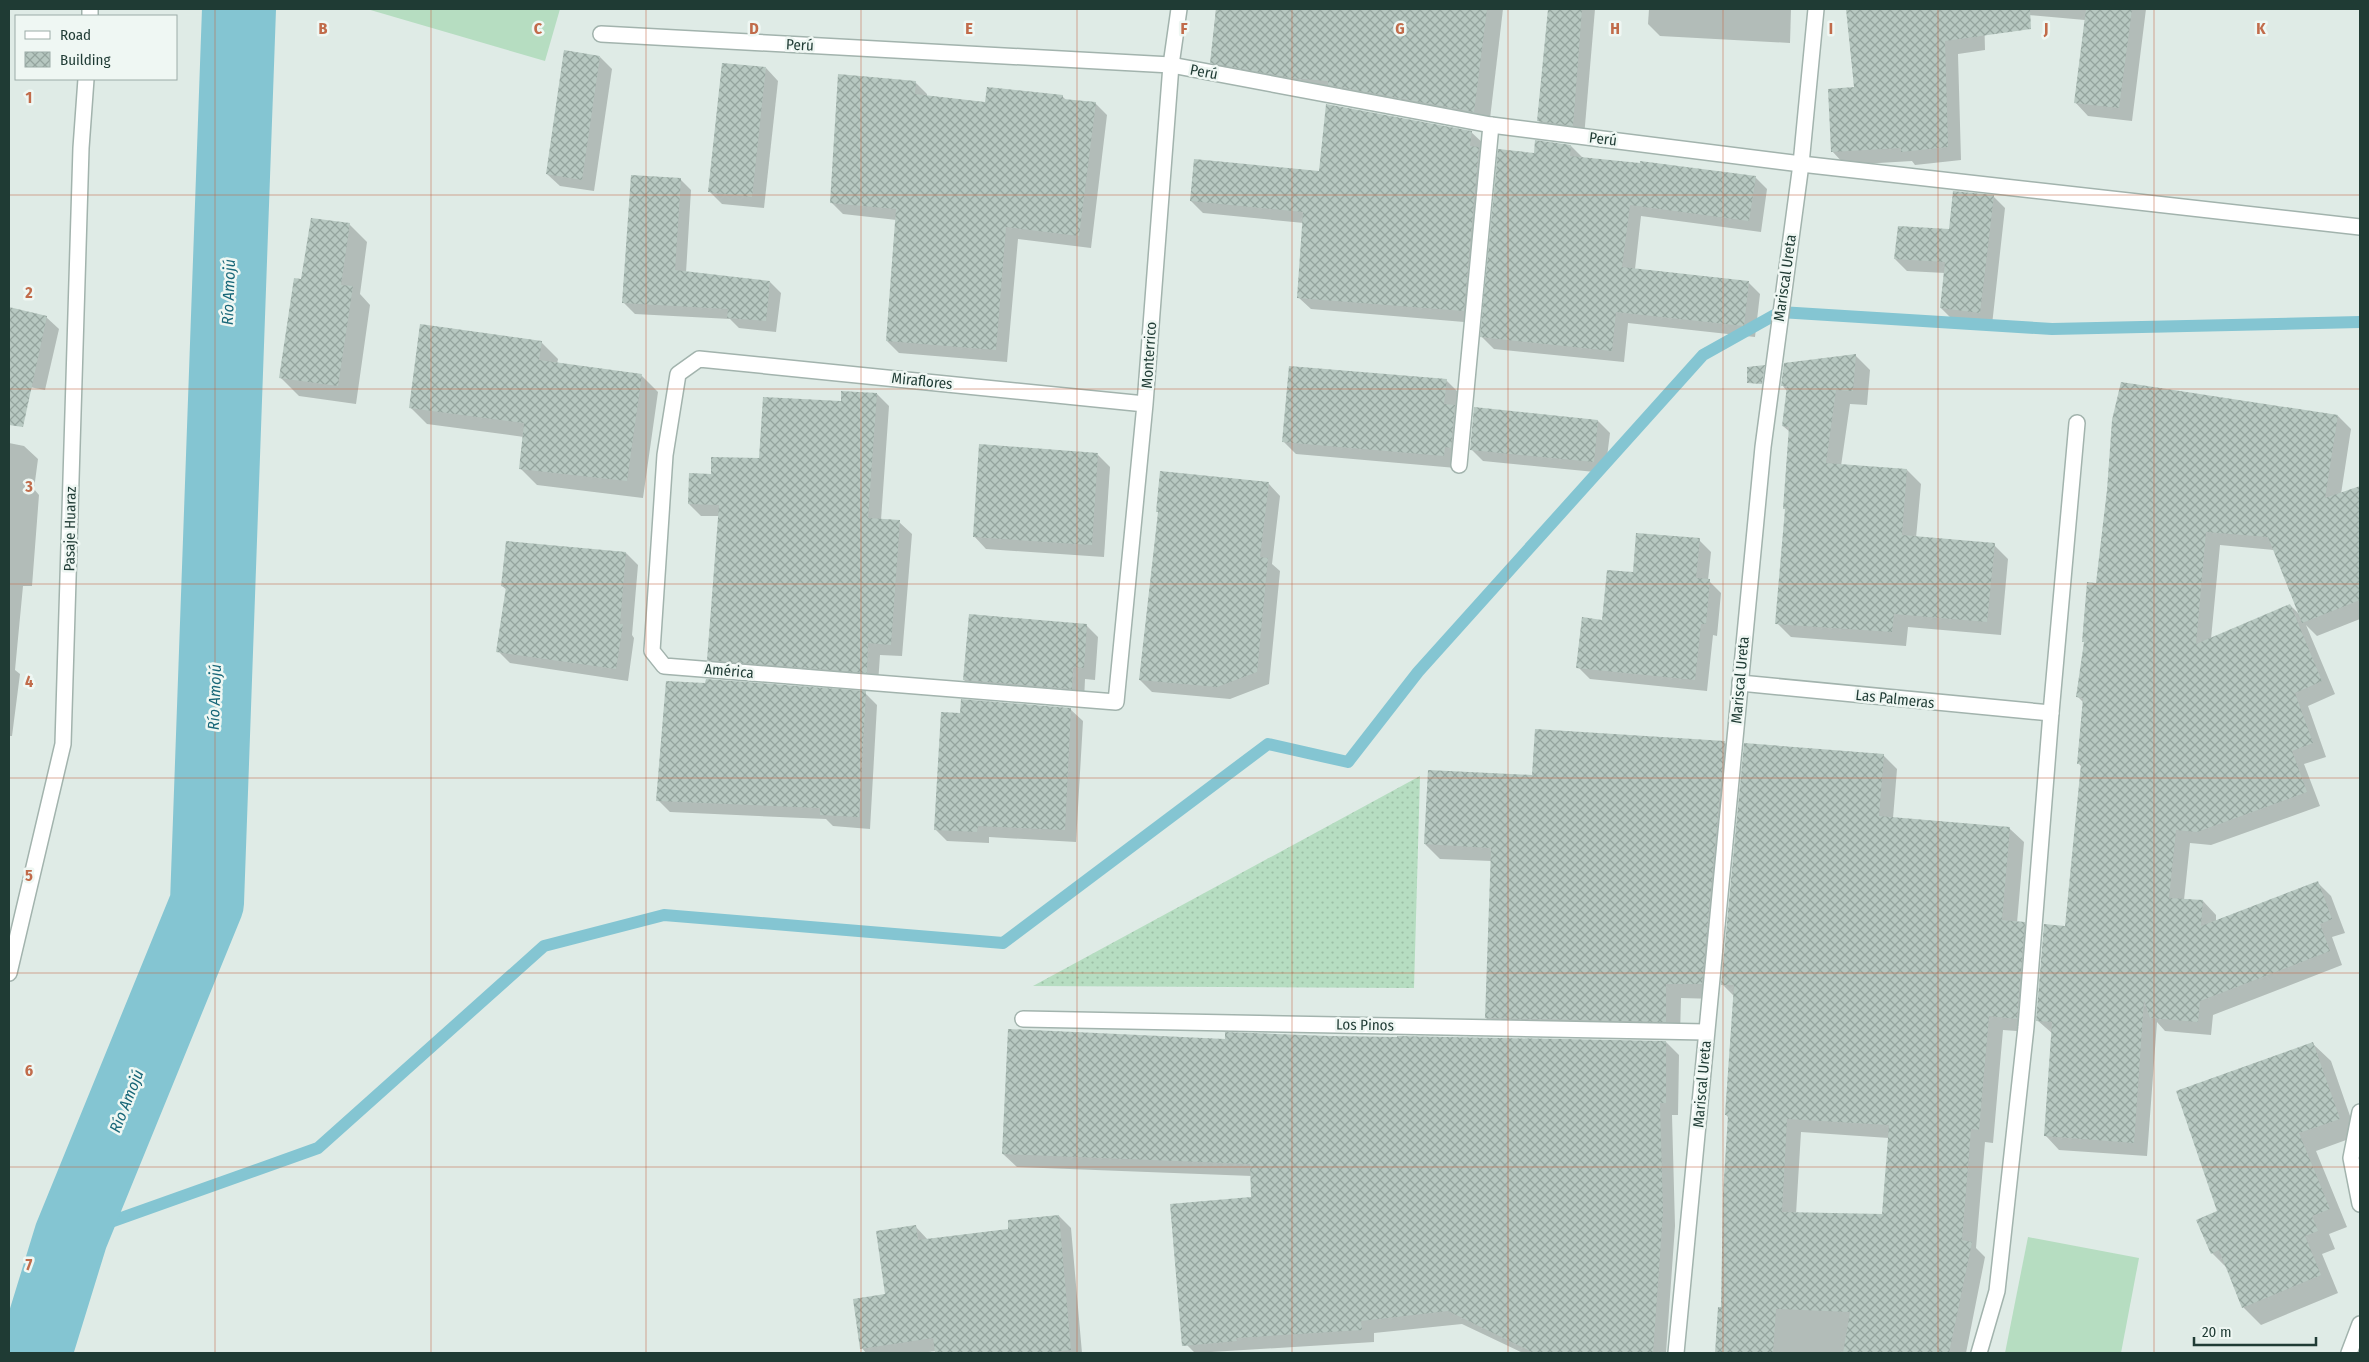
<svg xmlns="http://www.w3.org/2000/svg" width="2369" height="1362" viewBox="0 0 2369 1362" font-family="'Fira Sans Condensed',sans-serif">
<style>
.grass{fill:url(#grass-dots)}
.pitch{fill:#b6ddc1}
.shadow{fill:#0003;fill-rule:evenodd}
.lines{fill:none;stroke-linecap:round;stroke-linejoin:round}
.stream{stroke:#84c5d2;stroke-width:12}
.river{stroke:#84c5d2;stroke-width:74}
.building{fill:url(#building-cross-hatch);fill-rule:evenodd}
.minor-casing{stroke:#a2b3ad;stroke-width:18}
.minor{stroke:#fff;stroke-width:15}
.grid{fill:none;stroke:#c16b4a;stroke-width:1;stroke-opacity:0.55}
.labels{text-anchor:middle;stroke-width:5;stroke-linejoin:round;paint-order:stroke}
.street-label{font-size:15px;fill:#1f3b34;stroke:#eff7f3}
.water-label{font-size:16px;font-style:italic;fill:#186778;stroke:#eff7f3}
.grid-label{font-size:16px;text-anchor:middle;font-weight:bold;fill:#c16b4a;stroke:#eff7f3;stroke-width:5;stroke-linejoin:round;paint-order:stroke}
</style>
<defs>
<pattern id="grass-dots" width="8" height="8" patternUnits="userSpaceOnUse" patternTransform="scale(1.25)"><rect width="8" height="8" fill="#b6ddc1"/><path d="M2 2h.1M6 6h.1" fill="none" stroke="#9cbfa6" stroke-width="1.8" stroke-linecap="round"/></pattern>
<pattern id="building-cross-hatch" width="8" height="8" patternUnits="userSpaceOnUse" patternTransform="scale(1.25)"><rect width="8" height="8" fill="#b7c8c1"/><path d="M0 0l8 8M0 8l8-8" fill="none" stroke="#94a49e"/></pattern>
</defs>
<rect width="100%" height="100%" fill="#dfebe6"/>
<polygon class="grass" points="1420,776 1414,988 1033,986"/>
<g class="pitch">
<polygon points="367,9 560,9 545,61"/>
<polygon points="2028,1237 2139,1258 2121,1353 2005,1353"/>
</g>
<g class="shadow">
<polygon points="1216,9 1503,9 1489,127 1226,77 1211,62"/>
<polygon points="1549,9 1595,9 1584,137 1551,133 1539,121"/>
<polygon points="1649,9 1791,9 1790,43 1660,36 1648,24"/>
<polygon points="1847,9 2146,9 2132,121 2088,116 2075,102 2085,20 1984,11 1985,50 1958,54 1961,160 1915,165 1912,161 1845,165 1832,151 1856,88"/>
<polygon points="600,57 612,69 594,191 560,186 547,174"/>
<polygon points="766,68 778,81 764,208 722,204 710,192"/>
<polygon points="915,82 927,94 927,96 986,103 1062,96 1066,100 1095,103 1107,115 1091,248 1018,239 1007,362 899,353 887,341 897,220 843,214 831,202"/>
<polygon points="1471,132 1484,144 1476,323 1311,309 1298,297 1304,223 1203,213 1191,201 1320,172"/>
<polygon points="1571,146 1583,158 1755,177 1767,189 1761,232 1641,216 1635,269 1748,282 1760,294 1755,337 1628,323 1624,362 1494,349 1482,337 1535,154"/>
<polygon points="680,179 691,190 686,273 770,282 781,293 776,332 739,328 730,319 635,314 624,303"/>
<polygon points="1993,196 2005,208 1992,325 1953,320 1941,308 1945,273 1907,271 1895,259 1950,231"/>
<polygon points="349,224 367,242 360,294 370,305 356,404 299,396 281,378 303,280"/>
<polygon points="9,309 46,317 59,329 45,390 9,383"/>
<polygon points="541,342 558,359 557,364 641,375 658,392 643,498 537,485 520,468 524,437 427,424 410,407"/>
<polygon points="1856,356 1870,370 1867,405 1850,404 1841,466 1907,470 1921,484 1916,538 1994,545 2008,559 2001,635 1908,627 1906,646 1791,637 1777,623 1786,511 1784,508 1790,432 1783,426 1787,391 1782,385"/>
<polygon points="1446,380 1458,392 1457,409 1467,419 1456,468 1296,454 1284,442"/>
<polygon points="877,394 889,406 881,520 899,522 912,534 902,656 880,655 878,684 721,672 708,660 719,516 701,516 689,504 712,475 761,460 842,402"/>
<path d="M 2338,416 L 2351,429 L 2341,494 L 2360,488 L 2360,619 L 2317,636 L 2306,625 L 2335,694 L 2308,706 L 2326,757 L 2304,764 L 2320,806 L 2211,845 L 2190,843 L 2184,900 L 2203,901 L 2216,915 L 2216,921 L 2318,883 L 2331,896 L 2345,933 L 2332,937 L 2342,965 L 2213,1015 L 2211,1035 L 2165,1031 L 2157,1022 L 2147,1156 L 2059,1150 L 2046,1136 L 2053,1034 L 2037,1020 L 2067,927 L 2082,767 L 2079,764 L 2084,703 L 2078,697 L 2085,643 L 2083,641 L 2097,584 ZM 2220,545 L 2274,550 L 2301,616 L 2290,605 L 2211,639 Z"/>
<polygon points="1598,421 1610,433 1605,473 1483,461 1471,449"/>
<polygon points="9,443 24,446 38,459 34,489 39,495 32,586 23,586 15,670 20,674 12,736 9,736"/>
<polygon points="1098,455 1110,467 1104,557 986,549 974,536"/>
<polygon points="1268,483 1280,496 1272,564 1280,571 1269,684 1230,699 1152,692 1140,680"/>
<polygon points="1699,540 1711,552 1708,580 1721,593 1717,636 1713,635 1707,691 1590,679 1578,667 1604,621 1634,573"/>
<polygon points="626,553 638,565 632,635 634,638 628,681 510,663 498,651 507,590 502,586"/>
<polygon points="1086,625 1098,637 1095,680 1085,679 1084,701 976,692 964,680"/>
<polygon points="865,693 877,705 870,829 833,826 826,819 670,812 658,800"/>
<polygon points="1070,709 1083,721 1076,842 989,837 989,843 947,841 935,829 961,714"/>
<polygon points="1725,743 1739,757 1716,999 1681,998 1680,1036 1501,1033 1486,1018 1492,861 1440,859 1425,844 1533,777"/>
<path d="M 1883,755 L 1897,769 L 1893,818 L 2010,829 L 2024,842 L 2017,923 L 2024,924 L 2038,937 L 2031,1032 L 2003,1030 L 1993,1143 L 1985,1142 L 1976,1248 L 1985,1257 L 1966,1353 L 1717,1353 L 1720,1309 L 1722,1309 L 1729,1118 L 1726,1115 L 1734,996 L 1722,984 ZM 1801,1132 L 1889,1138 L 1883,1216 L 1796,1214 Z"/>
<polygon points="1329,1038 1666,1042 1679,1055 1678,1115 1672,1115 1675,1226 1666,1353 1523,1353 1462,1324 1374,1333 1374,1342 1195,1353 1183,1341 1253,1198 1252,1176 1017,1167 1003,1154 1226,1040"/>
<polygon points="2313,1044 2331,1061 2357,1136 2316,1151 2347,1227 2329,1234 2335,1249 2322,1254 2338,1293 2261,1325 2243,1307 2227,1268 2212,1253"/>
<polygon points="1059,1216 1071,1228 1082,1353 937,1353 936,1351 921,1353 866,1353 862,1348 915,1226 928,1240 1010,1230"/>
</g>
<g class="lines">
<polyline class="stream" points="71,1236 318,1148 544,946 664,915 1003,943 1268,744 1348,762 1418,672 1703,355 1780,312 2052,329 2360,322"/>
<polyline class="river" points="35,1353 71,1236 207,903 239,9"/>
</g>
<g class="building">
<polygon points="1216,9 1487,9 1474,112 1328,85 1328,81 1291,78 1210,63"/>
<polygon points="1548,9 1582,9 1573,126 1537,121"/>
<polygon points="1846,9 2030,9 2031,29 1945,41 1948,147 1901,152 1901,148 1831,152 1828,89 1854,87"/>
<polygon points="2086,9 2132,9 2119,108 2074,103"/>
<polygon points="564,50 600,56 582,180 546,174"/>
<polygon points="722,63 766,67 752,197 708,192"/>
<polygon points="838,74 916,81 915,94 985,102 987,87 1063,95 1063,99 1096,102 1079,236 1006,227 996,350 886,341 896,209 830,203"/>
<polygon points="1326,104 1472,131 1470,146 1479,147 1464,311 1297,298 1303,212 1190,201 1194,159 1319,171"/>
<polygon points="1535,140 1571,145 1570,156 1640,163 1640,161 1756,176 1749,221 1630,205 1622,267 1749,281 1744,326 1616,312 1612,351 1480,337 1498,149 1534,153"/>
<polygon points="631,175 681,178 675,270 770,281 766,321 727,318 728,309 622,303"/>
<polygon points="1953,191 1994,195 1980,313 1940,308 1945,262 1894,259 1898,226 1949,229"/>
<polygon points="311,218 350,223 341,285 353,286 338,386 279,378 294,278 301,279"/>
<polygon points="9,307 47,316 23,427 9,425"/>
<polygon points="420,324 542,341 539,360 642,374 627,481 519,469 524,423 409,408"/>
<polygon points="1856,354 1853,391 1836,390 1826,463 1907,469 1902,535 1995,543 1987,622 1894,614 1892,632 1775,624 1785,509 1783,509 1789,427 1782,426 1787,386 1781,386 1784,363"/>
<polygon points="1765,365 1762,384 1747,383 1747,367"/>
<polygon points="1289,366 1447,379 1444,404 1455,405 1451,448 1445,447 1444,456 1282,442"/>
<polygon points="2121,382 2338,415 2325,498 2360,486 2360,600 2302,623 2268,537 2206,532 2196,644 2290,604 2322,681 2295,693 2313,743 2292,751 2307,792 2197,832 2176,830 2169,898 2203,900 2201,926 2318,881 2332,919 2320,924 2330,951 2200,1001 2198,1022 2150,1018 2144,1000 2134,1143 2044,1136 2052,1022 2036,1021 2044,924 2065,926 2081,764 2077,764 2083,698 2076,697 2084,642 2082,642 2087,582 2096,583 2107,490 2112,420"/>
<polygon points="841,391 877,393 868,518 900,520 891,645 868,643 867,673 707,660 719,505 688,504 689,473 711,474 711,457 759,458 763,397 841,401"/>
<polygon points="1474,407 1598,420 1594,462 1470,450"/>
<polygon points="979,444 1098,453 1092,545 973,537"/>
<polygon points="1160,471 1269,482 1260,557 1268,558 1257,672 1217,687 1139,680 1158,512 1156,512"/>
<polygon points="1636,533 1700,538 1696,578 1710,579 1706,624 1701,624 1695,680 1576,668 1582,617 1602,620 1607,570 1633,572"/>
<polygon points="506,541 626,552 620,624 623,624 616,669 496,652 506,587 501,586"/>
<polygon points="969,614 1087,624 1084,668 1073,667 1072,689 963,680"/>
<polygon points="706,679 866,691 859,817 820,815 820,808 656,801 666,681 705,683"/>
<polygon points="961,699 1071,708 1065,830 978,826 977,832 934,830 941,712 960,713"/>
<polygon points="1535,729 1725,741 1702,984 1666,984 1666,1022 1485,1018 1491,848 1424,844 1428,770 1532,775"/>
<path d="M 1744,743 L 1884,754 L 1879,816 L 2010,827 L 2002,920 L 2025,922 L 2017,1019 L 1989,1016 L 1979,1130 L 1971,1129 L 1962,1240 L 1972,1242 L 1949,1353 L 1843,1353 L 1850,1312 L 1776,1309 L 1773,1353 L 1715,1353 L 1718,1307 L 1721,1307 L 1723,1194 L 1728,1115 L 1725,1115 L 1734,985 L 1721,985 ZM 1787,1119 L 1889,1125 L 1882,1214 L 1782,1212 Z"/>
<polygon points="1008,1029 1225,1039 1225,1032 1329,1036 1397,1037 1397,1036 1666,1041 1666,1103 1660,1103 1663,1212 1653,1353 1534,1353 1448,1311 1361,1321 1362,1330 1236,1338 1237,1341 1182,1346 1170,1204 1251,1197 1250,1164 1002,1154"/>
<polygon points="2313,1042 2340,1119 2299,1133 2330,1209 2312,1216 2318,1231 2305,1236 2321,1275 2242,1308 2219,1250 2211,1254 2196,1220 2217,1211 2176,1091"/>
<polygon points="1059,1215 1071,1350 1042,1353 935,1353 933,1338 860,1349 853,1299 885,1294 876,1231 916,1225 918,1240 1008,1229 1008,1220"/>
</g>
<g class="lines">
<defs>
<g id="minor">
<polyline points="90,16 90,9"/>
<polyline points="601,34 1171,65 1491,125 1801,164 2360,227"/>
<polyline points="1145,404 699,359 678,374 665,455 652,651 664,666 1116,702 1145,404 1171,65 1179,9"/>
<polyline points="1459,465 1491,125"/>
<polyline points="1740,683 2051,713"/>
<polyline points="9,973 63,744 81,148 86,79"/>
<polyline points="1023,1019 1706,1032"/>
<polyline points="2360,1112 2351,1158 2360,1204"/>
<polyline points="1676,1353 1763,447 1801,164 1816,9"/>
<polyline points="1979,1353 1997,1291 2026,1027 2051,713 2077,423"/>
<polyline points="2349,1353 2360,1324"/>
</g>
</defs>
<use href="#minor" class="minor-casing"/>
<use href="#minor" class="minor"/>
</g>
<path class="grid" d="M 215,9 L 215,1353M 431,9 L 431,1353M 646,9 L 646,1353M 861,9 L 861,1353M 1077,9 L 1077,1353M 1292,9 L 1292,1353M 1508,9 L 1508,1353M 1723,9 L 1723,1353M 1938,9 L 1938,1353M 2154,9 L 2154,1353M 9,195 L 2360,195M 9,389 L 2360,389M 9,584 L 2360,584M 9,778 L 2360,778M 9,973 L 2360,973M 9,1167 L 2360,1167"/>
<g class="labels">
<g class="street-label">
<text transform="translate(800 45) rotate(3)" y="5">Perú</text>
<text transform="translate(1204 72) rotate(11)" y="5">Perú</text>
<text transform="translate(1603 139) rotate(7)" y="5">Perú</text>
<text transform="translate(1785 278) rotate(-82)" y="5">Mariscal Ureta</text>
<text transform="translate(1149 355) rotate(-86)" y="5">Monterrico</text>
<text transform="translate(922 381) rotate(6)" y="5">Miraflores</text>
<text transform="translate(70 529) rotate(-89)" y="5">Pasaje Huaraz</text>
<text transform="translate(729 671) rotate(5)" y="5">América</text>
<text transform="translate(1740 680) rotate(-85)" y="5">Mariscal Ureta</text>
<text transform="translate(1895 699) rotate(6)" y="5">Las Palmeras</text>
<text transform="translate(1365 1025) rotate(1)" y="5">Los Pinos</text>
<text transform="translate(1702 1084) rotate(-85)" y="5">Mariscal Ureta</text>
</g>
<g class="water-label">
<text transform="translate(228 292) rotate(-88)" y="6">Río Amojú</text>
<text transform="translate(214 697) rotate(-88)" y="6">Río Amojú</text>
<text transform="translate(126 1101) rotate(-68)" y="6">Río Amojú</text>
</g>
</g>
<g class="grid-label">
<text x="323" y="34">B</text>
<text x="538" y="34">C</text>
<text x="754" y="34">D</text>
<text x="969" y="34">E</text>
<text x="1184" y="34">F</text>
<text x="1400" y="34">G</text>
<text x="1615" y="34">H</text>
<text x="1831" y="34">I</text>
<text x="2046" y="34">J</text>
<text x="2261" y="34">K</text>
<text x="29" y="103">1</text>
<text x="29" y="298">2</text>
<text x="29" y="492">3</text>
<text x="29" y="687">4</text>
<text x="29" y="881">5</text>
<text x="29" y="1076">6</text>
<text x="29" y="1270">7</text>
</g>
<rect width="2369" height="1362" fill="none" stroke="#1f3b34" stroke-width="20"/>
<rect x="15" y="15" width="162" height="65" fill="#eff7f3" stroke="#9caca7"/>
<rect x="25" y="31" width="25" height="8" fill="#ffffff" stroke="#9caca7"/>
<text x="60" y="40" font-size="15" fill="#1f3b34">Road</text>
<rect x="25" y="52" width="25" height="15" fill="url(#building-cross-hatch)" stroke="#9caca7"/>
<text x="60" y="65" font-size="15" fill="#1f3b34">Building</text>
<path d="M2194 1337v8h122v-8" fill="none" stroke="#1f3b34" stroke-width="2.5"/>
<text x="2202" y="1337" font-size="15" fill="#1f3b34" stroke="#eff7f3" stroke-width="4" paint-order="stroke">20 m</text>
</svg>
